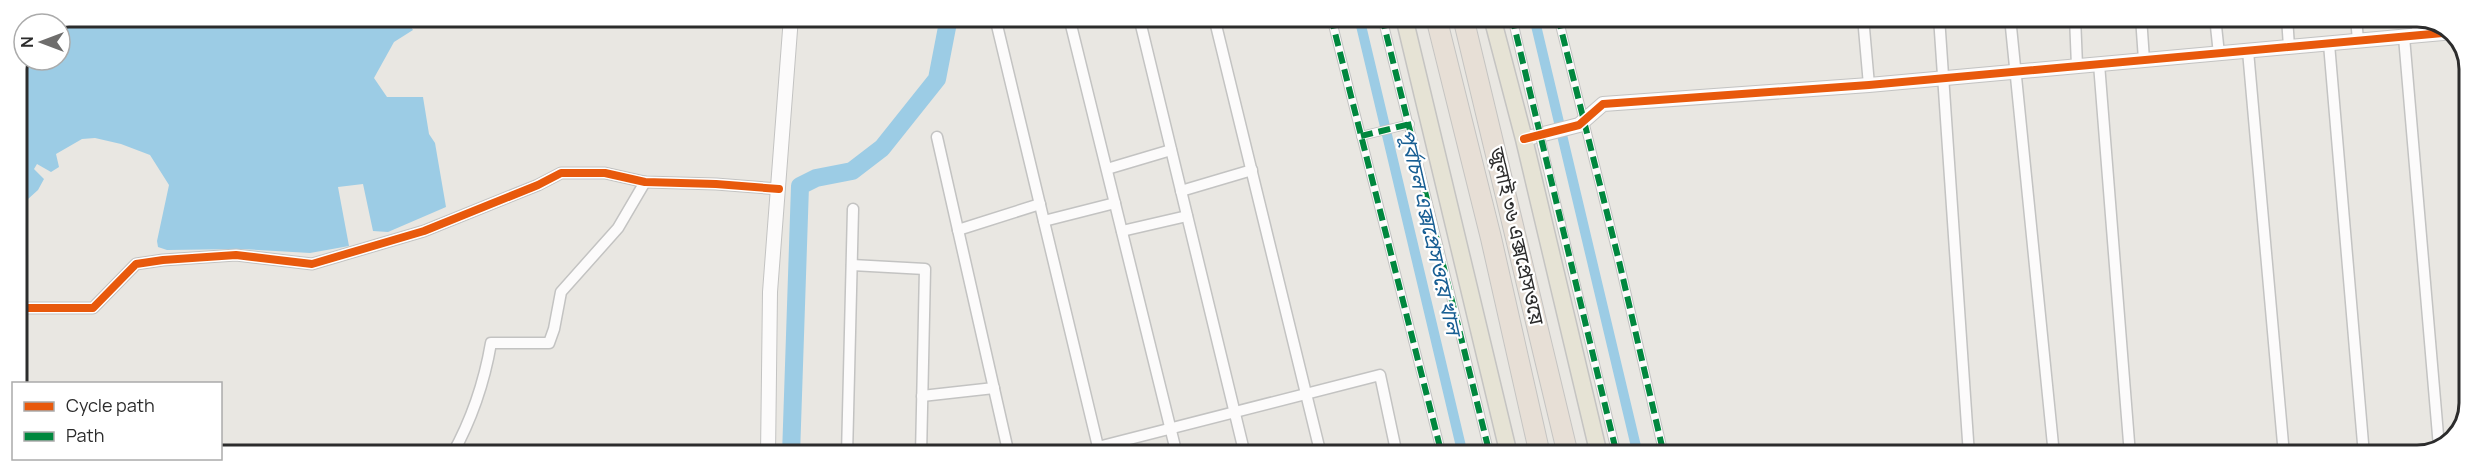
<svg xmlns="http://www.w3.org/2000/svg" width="2486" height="472" viewBox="0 0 2486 472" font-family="Manrope,'Noto Sans Bengali',sans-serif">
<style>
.water{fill:#9ccce5}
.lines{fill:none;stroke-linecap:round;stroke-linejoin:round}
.canal{stroke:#9ccce5;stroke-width:10}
.river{stroke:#9ccce5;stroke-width:18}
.pedestrian-casing{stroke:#c3c3c2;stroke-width:10}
.minor-casing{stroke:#c3c3c2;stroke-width:13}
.tertiary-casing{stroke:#c3c3c2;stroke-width:16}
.primary-casing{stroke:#c5c4c2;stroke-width:19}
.motorway-casing{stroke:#c5c4c2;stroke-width:22}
.pedestrian{stroke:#fcfbfb;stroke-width:8}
.minor{stroke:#fcfbfb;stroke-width:10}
.tertiary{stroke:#fcfbfb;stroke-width:14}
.primary{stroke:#e6e3d5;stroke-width:16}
.motorway{stroke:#e7dfd6;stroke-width:20}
.pedestrian-bridge-casing{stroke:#c3c3c2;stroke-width:10;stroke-linecap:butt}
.pedestrian-bridge{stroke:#fcfbfb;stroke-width:8}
.quiet{stroke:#00873e;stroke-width:6;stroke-dasharray:12 6;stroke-linecap:butt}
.cycleway-casing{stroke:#fff;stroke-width:11}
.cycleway{stroke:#e8590c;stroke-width:8}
.labels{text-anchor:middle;stroke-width:4.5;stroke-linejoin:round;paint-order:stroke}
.street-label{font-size:20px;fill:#2c2c2c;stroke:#fff}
.water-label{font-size:21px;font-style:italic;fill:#185e93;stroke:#fff}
.rim{fill:none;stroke:#2c2c2c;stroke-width:3}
</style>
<rect width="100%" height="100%" fill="#e9e7e2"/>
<polygon class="water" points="69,17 409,17 411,27 413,30 394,42 374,78 387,97 423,97 429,134 435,143 446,207 388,232 373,231 363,184 338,187 349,246 310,253 241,249 167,250 158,247 157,241 169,185 150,155 121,144 95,138 82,139 56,154 59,167 51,172 37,164 34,169 44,179 38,190 17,209 17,72 23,72 38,60 60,60 60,24 51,24"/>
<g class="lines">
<g class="canal">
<polyline points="1359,17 1463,455"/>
<polyline points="1534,17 1638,455"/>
</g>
<polyline class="river" points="791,455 800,186 816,178 852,171 882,148 937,79 949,17"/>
<defs>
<g id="pedestrian">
<polyline points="1331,17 1442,455"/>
<polyline points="1382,17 1490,455"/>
<polyline points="1512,17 1538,127"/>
<polyline points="1558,17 1619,261 1664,455"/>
<polyline points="1361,136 1410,124"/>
<polyline points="1542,145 1617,455"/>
</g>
<g id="minor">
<polyline points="995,17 1100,455"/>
<polyline points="1069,17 1177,455"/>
<polyline points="1139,17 1245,455"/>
<polyline points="1214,17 1321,455"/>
<polyline points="1863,17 1869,85"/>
<polyline points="1939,17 1969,455"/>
<polyline points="2010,17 2054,455"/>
<polyline points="2075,17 2077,66"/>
<polyline points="2141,17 2144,60"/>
<polyline points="2215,17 2219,54"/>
<polyline points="2287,17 2289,47"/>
<polyline points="2356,17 2358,41"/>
<polyline points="2416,17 2418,36"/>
<polyline points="2404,37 2439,447"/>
<polyline points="2329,44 2364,455"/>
<polyline points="2248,51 2284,455"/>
<polyline points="2099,64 2130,455"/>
<polyline points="937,137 1009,455"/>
<polyline points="1107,169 1171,150"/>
<polyline points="1181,191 1252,170"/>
<polyline points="1044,221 1115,203"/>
<polyline points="958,230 1040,204"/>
<polyline points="1122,231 1187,216"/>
<polyline points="852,265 925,269 921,455"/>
<polyline points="17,308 93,308 136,264 163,260 236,255 312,264 424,231 538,185 561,173 605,173 645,182 716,184 779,189"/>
<polyline points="922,396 994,388"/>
<polyline points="1098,447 1380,375 1397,455"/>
<path d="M 452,455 C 472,419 484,384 491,343 L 549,343 L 554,329 L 561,292 L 618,228 L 645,182"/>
<polyline points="847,455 853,209"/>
<polyline points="975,455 1008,452"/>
</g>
<g id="tertiary">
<polyline points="1524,139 1579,125 1603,104 1869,85 2454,32"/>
<polyline points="768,455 770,292 791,17"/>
</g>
<g id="primary">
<polyline points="1404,17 1509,455"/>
<polyline points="1492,17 1524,139 1599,455"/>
</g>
<g id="motorway">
<polyline points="1436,17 1491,238 1540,455"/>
<polyline points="1463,17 1568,455"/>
</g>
</defs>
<use href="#pedestrian" class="pedestrian-casing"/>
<use href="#minor" class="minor-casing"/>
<use href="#tertiary" class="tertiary-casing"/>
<use href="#primary" class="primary-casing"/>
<use href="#motorway" class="motorway-casing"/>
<use href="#pedestrian" class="pedestrian"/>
<use href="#minor" class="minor"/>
<use href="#tertiary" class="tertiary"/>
<use href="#primary" class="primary"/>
<use href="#motorway" class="motorway"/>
<defs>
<polyline id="pedestrian-bridge" points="1538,127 1542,145"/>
</defs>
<use href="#pedestrian-bridge" class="pedestrian-bridge-casing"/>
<use href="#pedestrian-bridge" class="pedestrian-bridge"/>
<g class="quiet">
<polyline points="1331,17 1442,455"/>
<polyline points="1382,17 1490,455"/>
<polyline points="1512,17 1617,455"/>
<polyline points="1558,17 1619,261 1664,455"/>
<polyline points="1361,136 1410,124"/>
</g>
<defs>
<g id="cycleway">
<polyline points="1524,139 1579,125 1603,104 1869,85 2454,32"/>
<polyline points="17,308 93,308 136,264 163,260 236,255 312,264 424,231 538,185 561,173 605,173 645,182 716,184 779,189"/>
</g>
</defs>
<use href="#cycleway" class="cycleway-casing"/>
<use href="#cycleway" class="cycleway"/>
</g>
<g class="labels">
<g class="street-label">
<text transform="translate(1517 236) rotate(77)" y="7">জুলাই ৩৬ এক্সপ্রেসওয়ে</text>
</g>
<g class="water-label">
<text transform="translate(1430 232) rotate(77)" y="7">পূর্বাচল এক্সপ্রেসওয়ে খাল</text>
</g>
</g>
<path d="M0 0H2486V472H0ZM69 27H2417A42 42 0 0 1 2459 69V403A42 42 0 0 1 2417 445H69A42 42 0 0 1 27 403V69A42 42 0 0 1 69 27Z" fill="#fff" fill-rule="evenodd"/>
<path class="rim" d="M69 27H2417A42 42 0 0 1 2459 69V403A42 42 0 0 1 2417 445H69A42 42 0 0 1 27 403V69A42 42 0 0 1 69 27Z"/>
<rect x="12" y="382" width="210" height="78" fill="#ffffff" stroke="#ababab" stroke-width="1.5"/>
<rect x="24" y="402" width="30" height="9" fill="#e8590c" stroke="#ababab" stroke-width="1.5"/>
<text x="66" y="412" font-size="18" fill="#2c2c2c">Cycle path</text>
<rect x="24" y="432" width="30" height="9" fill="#00873e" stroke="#ababab" stroke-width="1.5"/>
<text x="66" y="442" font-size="18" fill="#2c2c2c">Path</text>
<g transform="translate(42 42) rotate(270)"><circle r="28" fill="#ffffff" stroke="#ababab" stroke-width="1.5"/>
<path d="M0-4.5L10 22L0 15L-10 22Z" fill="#6e6d6c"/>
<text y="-9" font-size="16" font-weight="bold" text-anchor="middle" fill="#2c2c2c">N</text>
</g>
</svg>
